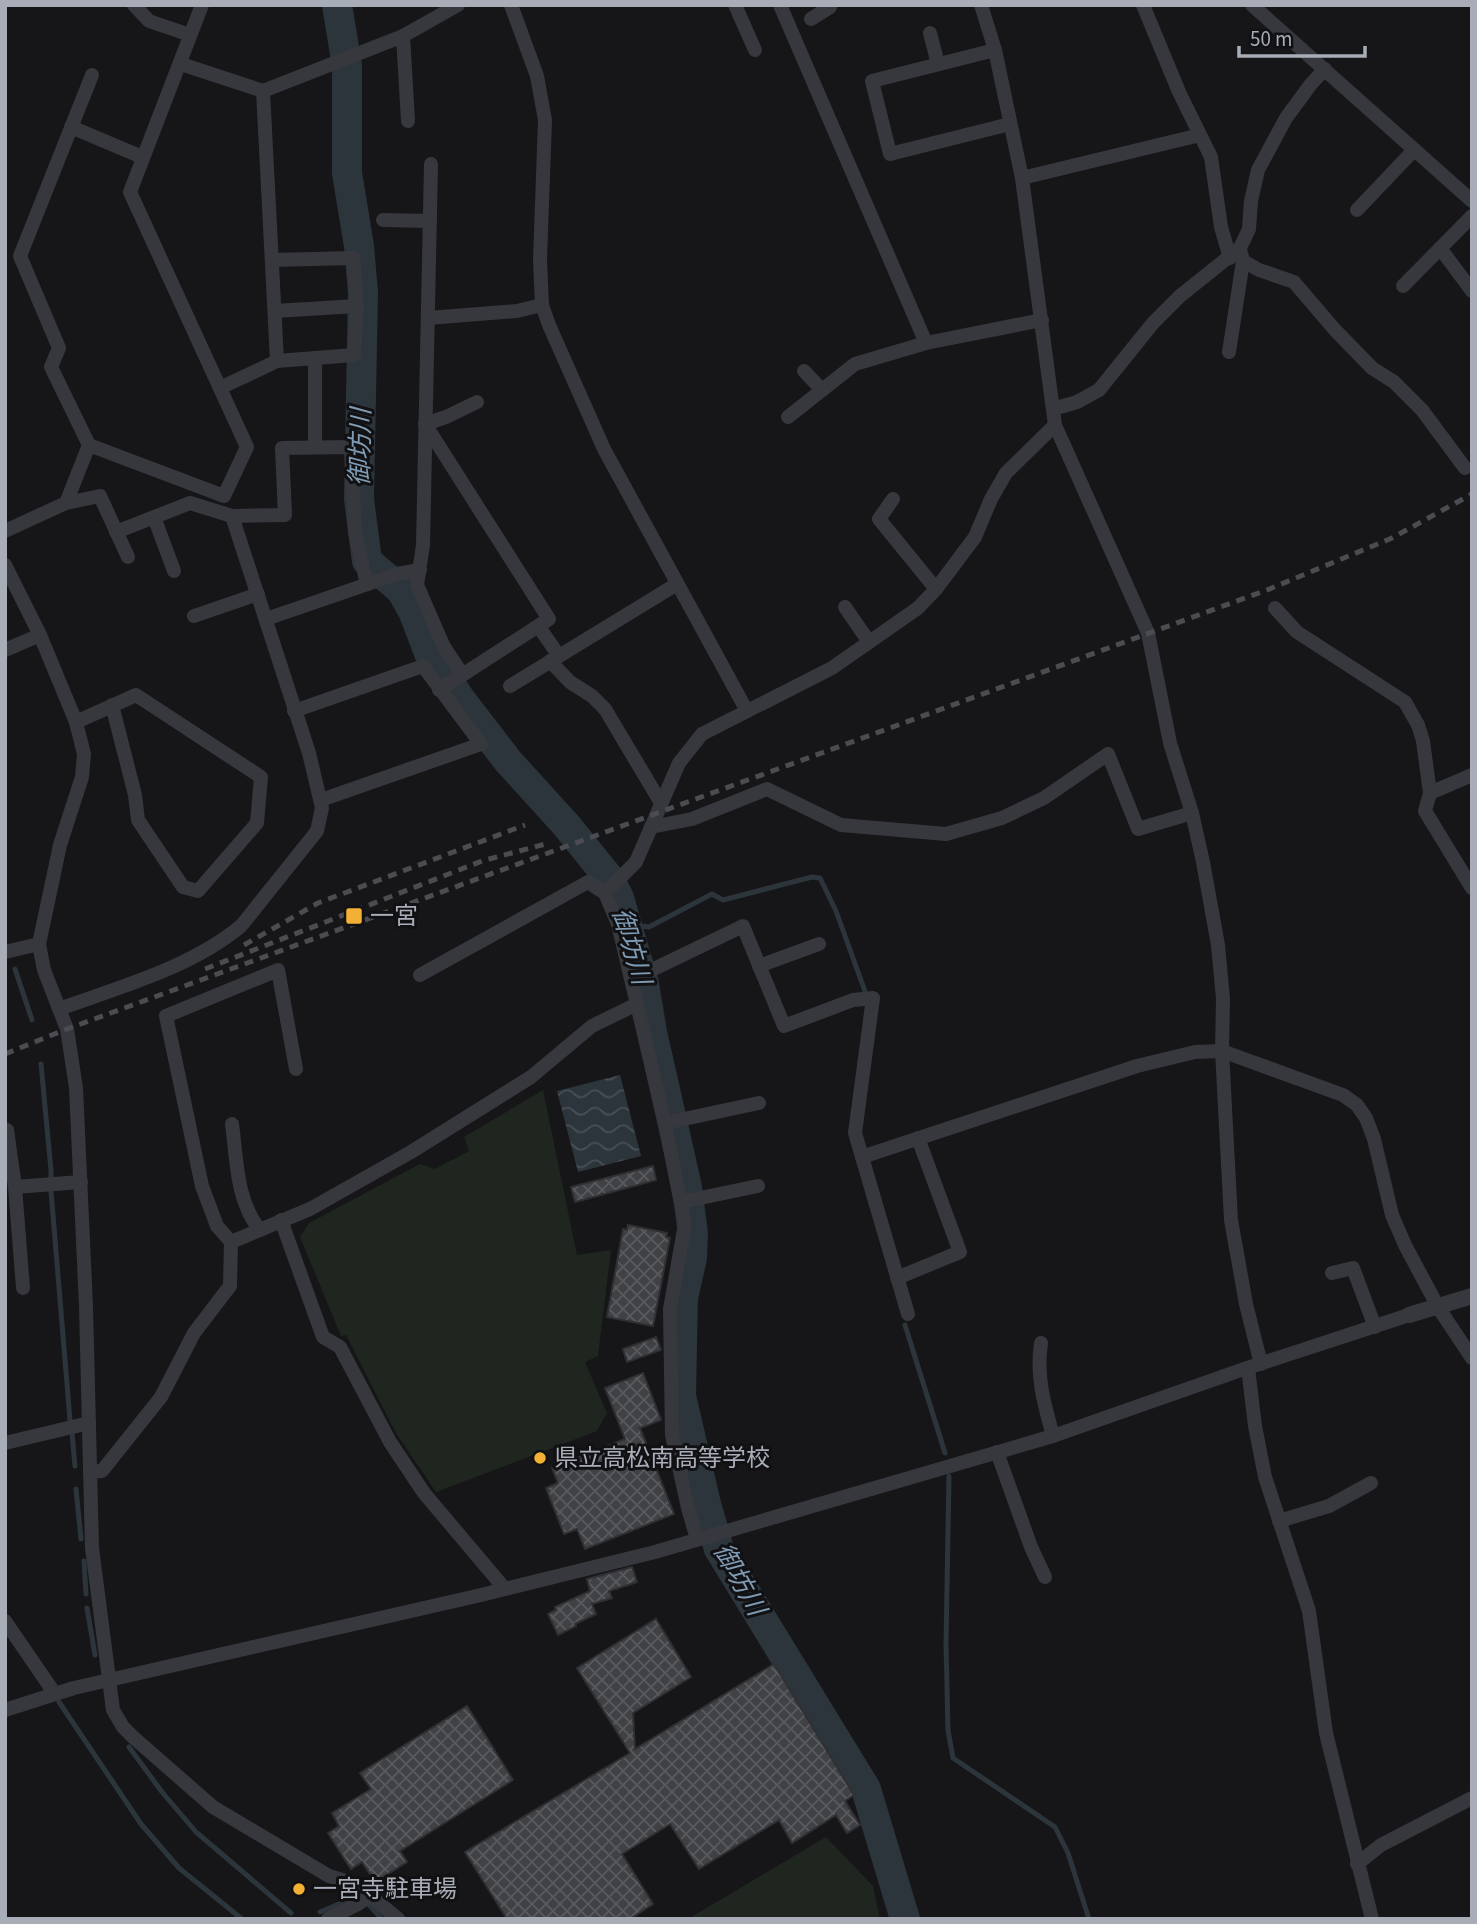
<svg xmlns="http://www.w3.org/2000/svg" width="1477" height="1924" viewBox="0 0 1477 1924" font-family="'Source Sans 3','Noto Sans JP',sans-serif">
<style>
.green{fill:#1e261f}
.water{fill:url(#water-waves)}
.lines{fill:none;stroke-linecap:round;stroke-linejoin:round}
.stream{stroke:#2c353c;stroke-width:5}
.river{stroke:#2c353c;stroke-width:30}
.building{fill:url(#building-cross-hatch);stroke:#303034;stroke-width:2}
.minor{stroke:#37383d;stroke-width:14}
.tertiary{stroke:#37383d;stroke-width:16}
.rail{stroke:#4a4c52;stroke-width:5;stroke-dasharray:9 7;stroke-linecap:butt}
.poi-dot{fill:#f2b134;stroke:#111113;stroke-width:2.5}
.labels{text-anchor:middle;stroke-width:6;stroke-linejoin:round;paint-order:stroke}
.poi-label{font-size:24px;fill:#a8adb8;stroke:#111113;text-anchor:start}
.water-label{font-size:26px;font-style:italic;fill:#7f9bb3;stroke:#111113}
</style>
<defs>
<pattern id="water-waves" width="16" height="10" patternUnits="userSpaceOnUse" patternTransform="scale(1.75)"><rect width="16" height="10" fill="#2c353c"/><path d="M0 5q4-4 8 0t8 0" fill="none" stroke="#485056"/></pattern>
<pattern id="building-cross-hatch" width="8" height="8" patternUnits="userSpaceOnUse" patternTransform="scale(1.75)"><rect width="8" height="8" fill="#404145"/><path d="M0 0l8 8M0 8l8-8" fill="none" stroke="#595a5e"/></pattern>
</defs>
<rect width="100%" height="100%" fill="#161618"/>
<g class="green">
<polygon points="543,1090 577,1255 611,1250 598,1356 585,1362 607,1413 597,1431 436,1492 396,1433 346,1335 341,1336 300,1237 309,1223 420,1164 435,1169 469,1151 464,1137"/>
<polygon points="826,1837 873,1886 880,1919 688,1919"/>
</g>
<polygon class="water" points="620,1075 641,1156 578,1172 557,1091"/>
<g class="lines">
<g class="stream">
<polyline points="627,924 649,927 712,894 723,900 812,877 820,878 836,911 866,994"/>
<polyline points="15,969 32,1020"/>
<polyline points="41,1064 51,1170 51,1191 70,1420"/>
<polyline points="905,1325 945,1453"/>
<polyline points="72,1433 75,1466"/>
<polyline points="949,1476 946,1643 948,1730 953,1758 1055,1827 1068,1853 1089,1919"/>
<polyline points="76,1489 81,1539"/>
<polyline points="84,1561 86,1594"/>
<polyline points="87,1608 95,1655"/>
<polyline points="59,1702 141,1824 179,1868 242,1919"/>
<polyline points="129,1747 162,1792 196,1832 291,1913"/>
<polyline points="369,1905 382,1919"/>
<polyline points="320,1912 353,1898"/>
</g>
<polyline class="river" points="337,5 347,66 347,173 359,246 363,292 359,499 367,561 401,590 413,611 429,653 461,700 508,761 567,826 609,878 619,898 644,984 652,1032 687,1187 693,1234 692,1258 683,1298 681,1396 706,1504 719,1549 866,1789 905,1919"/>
</g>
<g class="building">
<polygon points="653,1166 656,1180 575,1202 571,1187"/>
<polygon points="628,1225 667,1233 666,1237 670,1238 653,1326 607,1317 623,1229 627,1230"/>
<polygon points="656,1337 661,1350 627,1362 623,1349"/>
<polygon points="643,1373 661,1420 640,1428 674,1514 585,1549 577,1529 564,1534 546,1488 558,1483 552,1468 625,1439 605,1388"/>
<polygon points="632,1567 637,1582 609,1591 612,1598 592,1604 596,1614 575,1624 576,1626 558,1635 548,1614 556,1610 555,1607 590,1591 587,1579"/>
<polygon points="656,1619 691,1677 633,1713 635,1749 774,1664 854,1795 845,1801 860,1825 847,1833 836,1815 792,1843 779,1820 699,1869 670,1824 622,1854 653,1904 630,1919 507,1919 465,1852 630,1753 577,1668"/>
<polygon points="467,1706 513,1780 400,1851 407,1862 375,1882 362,1862 351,1869 328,1833 339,1826 332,1813 371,1789 360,1773"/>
</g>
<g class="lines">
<g class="minor">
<polyline points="134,5 149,21 190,35"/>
<polyline points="511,5 537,76 545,120 540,260 542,305 549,325 604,449 747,711"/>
<polyline points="735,5 755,50"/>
<polyline points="780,5 926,343"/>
<polyline points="981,5 995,50 1022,178 1055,425 1148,633 1170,743 1192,813 1203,862 1218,945 1223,999 1222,1051 1231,1220 1246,1304 1261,1364"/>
<polyline points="1143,5 1179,92 1211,157 1221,227 1230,258"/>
<polyline points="1252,5 1472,201"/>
<polyline points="811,19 830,7"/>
<polyline points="930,33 938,64"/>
<polyline points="403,36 408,121"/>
<polyline points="995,50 872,81 890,154 1010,124"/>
<polyline points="181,64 263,91 403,36 458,5"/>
<polyline points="92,75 20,256 59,348 51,367 89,445 224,496 247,447 130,192 202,5"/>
<polyline points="263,91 277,361"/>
<polyline points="71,127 142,157"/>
<polyline points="431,164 423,545 417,585 444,647 462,674"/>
<polyline points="1022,178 1200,135"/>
<polyline points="1357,210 1414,150"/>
<polyline points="383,220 430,221"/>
<polyline points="1440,248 1472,291"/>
<polyline points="1243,261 1259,270 1294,282 1335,330 1372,368 1394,382 1422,410 1465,468"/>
<polyline points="1403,286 1472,216"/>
<polyline points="275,311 357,306"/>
<polyline points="428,318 517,311 542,305"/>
<polyline points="1229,352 1243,261 1241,253"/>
<polyline points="804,371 822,390"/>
<polyline points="220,388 277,361 354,355 357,306 353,258 272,260"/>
<polyline points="1053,409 1077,402 1099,390 1153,323 1180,296 1240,248 1249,229 1251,201 1258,170 1286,118 1311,84 1325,69"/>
<polyline points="788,417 855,364 926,343 1042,320"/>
<polyline points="315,447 315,358"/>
<polyline points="893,499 879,519 936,589"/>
<polyline points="66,503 100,496 128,557"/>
<polyline points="154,517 174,571"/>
<polyline points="5,531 66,503 89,445"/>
<polyline points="116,532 190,503 232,516 285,515 282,448 351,447 355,533 367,584"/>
<polyline points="5,565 40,635 76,722 84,754 82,777 60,845 39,944 44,970 67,1029 76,1088 86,1306 92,1548 113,1710 123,1727 133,1737 213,1807 329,1876 356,1884 398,1919"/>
<polyline points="845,607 869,642"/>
<polyline points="1275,608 1297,632 1405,702 1418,725 1423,741 1430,793 1425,811 1472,888"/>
<polyline points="194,616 258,594"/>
<polyline points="266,619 397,574 420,570"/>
<polyline points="539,627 559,656"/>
<polyline points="5,650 40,635"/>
<polyline points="550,661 570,682 592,696 605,709 661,803"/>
<polyline points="510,686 677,584"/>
<polyline points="439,690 549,619 425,424 446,417 477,402"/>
<polyline points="294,711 423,666 481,744 321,800"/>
<polyline points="76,722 136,695 261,777 257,823 198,891 183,887 138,820 135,795 112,705"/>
<polyline points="1430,793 1472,775"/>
<polyline points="651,827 692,819 767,789 841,825 946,834 1002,818 1044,798 1108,754 1138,829 1192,813"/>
<polyline points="605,893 636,862 679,763 702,734 832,668 918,608 936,589 975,537 991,499 1006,473 1055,425"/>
<polyline points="5,952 39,944"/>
<polyline points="759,966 819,944"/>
<polyline points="420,975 588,882 605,893 618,924 665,1123 685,1224 670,1309 672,1435 688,1508 697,1539"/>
<polyline points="633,979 743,926 784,1026 853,1000 873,998 855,1133 908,1314"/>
<path d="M 59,1009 C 120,987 190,968 241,926 L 317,831 L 322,808 L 309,753 L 232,516"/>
<polyline points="665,1123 759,1103"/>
<path d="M 232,1124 C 237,1160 236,1201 260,1230"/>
<polyline points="7,1130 15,1187 23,1288"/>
<polyline points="862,1157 1137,1066 1195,1052 1222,1051 1343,1095 1357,1105 1366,1118 1374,1139 1392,1215 1405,1245 1438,1307 1472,1358"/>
<polyline points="15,1187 81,1182"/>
<polyline points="681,1202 758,1186"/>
<polyline points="281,1220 323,1337 340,1347 390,1442 424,1493 505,1589"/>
<polyline points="231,1242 217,1226 202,1186 166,1016 278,970 296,1069"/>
<polyline points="1332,1273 1353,1268 1375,1327"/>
<polyline points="897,1278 960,1252 918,1138"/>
<path d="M 1041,1343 C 1036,1376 1044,1404 1053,1436"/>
<polyline points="1248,1368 1255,1426 1265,1477 1309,1611 1326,1733 1372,1919"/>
<polyline points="5,1443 89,1423"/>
<polyline points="997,1452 1031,1547 1045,1577"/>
<polyline points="90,1472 102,1471 161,1397 194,1333 230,1286 231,1242 310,1209 411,1152 531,1077 592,1026 637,1004"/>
<polyline points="1279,1521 1329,1506 1371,1483"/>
<polyline points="5,1621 55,1694"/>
<polyline points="5,1710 74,1688 481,1595 655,1552 1053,1436 1244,1369 1409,1315"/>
<polyline points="1357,1864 1381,1845 1472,1798"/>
<polyline points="328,1919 358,1904 371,1895"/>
</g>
<polyline class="tertiary" points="1409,1315 1472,1296"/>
<g class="rail">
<polyline points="244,945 318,903 525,825"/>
<polyline points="205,969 482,861 549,843"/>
<polyline points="5,1054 67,1029 1267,590 1392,538 1472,494"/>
</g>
</g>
<g class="poi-dot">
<rect x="345" y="907" width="18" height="18" rx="3.5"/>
<circle cx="540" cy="1458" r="7"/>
<circle cx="299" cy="1889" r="7"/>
</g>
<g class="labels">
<g class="poi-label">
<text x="370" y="924">一宮</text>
<text x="554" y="1466">県立高松南高等学校</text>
<text x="313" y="1897">一宮寺駐車場</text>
</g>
<g class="water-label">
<text transform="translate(360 447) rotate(-89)" y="9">御坊川</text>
<text transform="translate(632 946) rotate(74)" y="9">御坊川</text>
<text transform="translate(740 1579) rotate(61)" y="9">御坊川</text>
</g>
</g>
<rect width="1477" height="1924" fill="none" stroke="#a8adb8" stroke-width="14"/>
<path d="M1239 46v10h126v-10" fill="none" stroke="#a8adb8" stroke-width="3.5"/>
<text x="1250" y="46" font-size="21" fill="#a8adb8" stroke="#111113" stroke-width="5" paint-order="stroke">50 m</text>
</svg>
